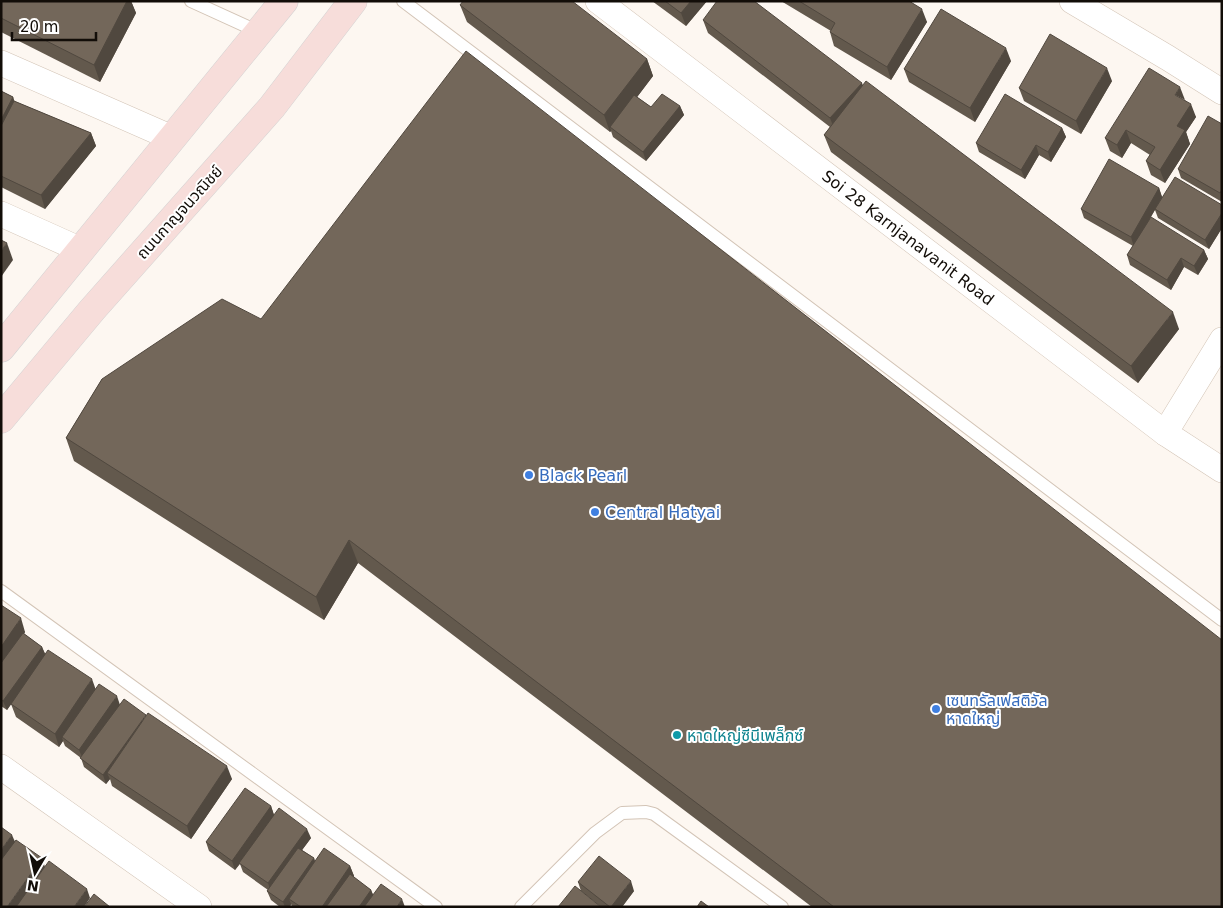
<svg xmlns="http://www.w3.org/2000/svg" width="1223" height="908" viewBox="0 0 1223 908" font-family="'DejaVu Sans','Noto Sans Thai',sans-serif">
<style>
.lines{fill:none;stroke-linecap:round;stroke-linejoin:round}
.service-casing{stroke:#d3c4b6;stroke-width:14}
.minor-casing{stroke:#d3c4b6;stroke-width:26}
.primary-casing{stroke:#d4d3d3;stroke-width:29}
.service{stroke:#fff;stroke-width:12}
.minor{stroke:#fff;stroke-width:25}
.primary{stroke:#f7ddda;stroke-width:28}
.wall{fill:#63594d}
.shaded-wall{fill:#50483f}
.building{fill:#73675a;stroke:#50483f}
.shop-dot{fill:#3f7fe0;stroke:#fff;stroke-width:2}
.culture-dot{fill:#0f9aa8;stroke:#fff;stroke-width:2}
.labels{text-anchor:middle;stroke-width:4;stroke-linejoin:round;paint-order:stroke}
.street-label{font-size:16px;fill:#120d08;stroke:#fff}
.shop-label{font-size:16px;fill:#366cbe;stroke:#fff;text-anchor:start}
.culture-label{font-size:16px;fill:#0d838f;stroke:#fff;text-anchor:start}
</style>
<rect width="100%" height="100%" fill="#fdf7f1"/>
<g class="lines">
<defs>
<g id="service">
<polyline points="191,1 259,32"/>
<polyline points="403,1 1222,620"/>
<polyline points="1,591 436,907"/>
<polyline points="521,907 595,833 622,813 646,812 654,814 782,907"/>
</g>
<g id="minor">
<path id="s1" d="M 598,1 L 1165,433 L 1222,470"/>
<polyline points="1072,1 1168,58 1222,92"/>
<polyline points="1,63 172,138"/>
<polyline points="1,214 81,250"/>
<polyline points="1165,433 1222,340"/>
<polyline points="1,767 199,907"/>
</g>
<g id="primary">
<polyline points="1,348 284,1"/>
<polyline points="1,419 92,310 272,107 353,1"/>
</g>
</defs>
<use href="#service" class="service-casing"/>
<use href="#minor" class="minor-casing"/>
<use href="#primary" class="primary-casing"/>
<use href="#service" class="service"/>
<use href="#minor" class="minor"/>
<use href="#primary" class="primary"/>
</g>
<g class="wall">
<polygon points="1,1 131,1 136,13 100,82 1,32"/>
<polygon points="652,1 707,1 686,26"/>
<polygon points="781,1 909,1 927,22 891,80 834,46 830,32 831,31"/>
<polygon points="460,5 647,59 653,76 637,97 651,107 680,106 684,115 646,161 613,137 611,131 610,132 467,22"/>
<polygon points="703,20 863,85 1179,329 1138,383 831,152 824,135 830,127 708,33"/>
<polygon points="1011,61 975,122 909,82 904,69"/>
<polygon points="1112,81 1081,134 1024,101 1019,88"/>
<polygon points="1,91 13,97 14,101 91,133 96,146 45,209 1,187"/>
<polygon points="1185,100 1196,117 1186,132 1190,144 1165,183 1151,175 1146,161 1150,155 1131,143 1122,158 1110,151 1105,138"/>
<polygon points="1222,124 1222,202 1181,178 1178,169"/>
<polygon points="1062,128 1066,137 1051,162 1039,155 1025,179 979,152 976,143"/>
<polygon points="1159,188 1162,197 1222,205 1222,228 1209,249 1158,218 1155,210 1149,220 1204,250 1208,259 1198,275 1184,267 1171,290 1130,265 1127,255 1133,246 1084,218 1081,209"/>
<polygon points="102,379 1222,907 812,907 358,563 324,620 74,461 66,438"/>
<polygon points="1,605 25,632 24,634 42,647 45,654 95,689 232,779 191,839 112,786 110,779 106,784 84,767 81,758 65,746 63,741 59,747 16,717 11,704 7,710 1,706"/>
<polygon points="271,806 274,815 311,838 302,850 314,858 315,862 350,866 354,876 353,877 371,890 373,895 405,907 292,907 291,904 290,907 280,907 271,900 267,891 268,890 243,872 240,864 235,870 209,851 206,842"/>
<polygon points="578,882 634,891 622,907 601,907 581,891"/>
</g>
<g class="shaded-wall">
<polygon points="127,1 131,1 136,13 100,82 94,65"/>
<polygon points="691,1 707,1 686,26 681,13"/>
<polygon points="922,9 927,22 891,80 887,67"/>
<polygon points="1006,48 1011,61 975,122 970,108"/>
<polygon points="647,59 653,76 613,129 610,127 611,131 610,132 604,115"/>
<polygon points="1107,68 1112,81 1081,134 1076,121"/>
<polygon points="862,83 867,97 835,131 830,118"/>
<polygon points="1180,87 1185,100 1175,95"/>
<polygon points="13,97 19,114 1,149 1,120"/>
<polygon points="1191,104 1196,117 1186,132 1190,144 1165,183 1160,170 1177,126"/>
<polygon points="680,106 684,115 646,161 643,152"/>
<polygon points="1062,128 1066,137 1051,162 1048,152"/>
<polygon points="1126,130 1131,143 1122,158 1117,145"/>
<polygon points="91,133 96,146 45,209 41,195"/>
<polygon points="1036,145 1039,155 1025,179 1021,170"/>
<polygon points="1159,188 1162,197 1134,247 1131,237"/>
<polygon points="1222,213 1222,228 1209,249 1205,240"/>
<polygon points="7,243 13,260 1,277 1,251"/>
<polygon points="1204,250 1208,259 1198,275 1194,266"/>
<polygon points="1181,258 1184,267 1171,290 1167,280"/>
<polygon points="1173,312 1179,329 1138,383 1131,366"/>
<polygon points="349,540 358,563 324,620 316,597"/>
<polygon points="21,618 25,632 1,668 1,647"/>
<polygon points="42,647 46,656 7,710 3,701"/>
<polygon points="92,679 97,693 62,737 63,741 59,747 55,734"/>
<polygon points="117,696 120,705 83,759 79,750"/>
<polygon points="146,715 107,773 110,779 106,784 103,775"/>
<polygon points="227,766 232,779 191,839 187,826"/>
<polygon points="271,806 274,815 235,870 232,861"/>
<polygon points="307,829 311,838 271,892 268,883"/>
<polygon points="12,835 16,844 1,863 1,850"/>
<polygon points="42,858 45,867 17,907 7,907"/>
<polygon points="314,858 317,867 289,899 291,904 290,907 285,907 283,902"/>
<polygon points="350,866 354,876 332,907 322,907"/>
<polygon points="631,881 634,891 622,907 611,907"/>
<polygon points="87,889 90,898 84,907 74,907"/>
<polygon points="371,890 375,899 369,907 359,907"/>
<polygon points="402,899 405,907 397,907"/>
</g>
<g class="building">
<polygon points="1,1 127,1 94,65 1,18"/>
<polygon points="463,1 572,1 647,59 604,115 460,5"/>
<polygon points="665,1 691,1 681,13"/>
<polygon points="717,1 754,1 862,83 830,118 703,20"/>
<polygon points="799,1 909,1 922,9 887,67 830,32 835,23"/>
<polygon points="941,9 1006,48 970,108 904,69"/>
<polygon points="1050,34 1107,68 1076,121 1019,88"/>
<polygon points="466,51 1222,640 1222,907 834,907 349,540 316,597 66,438 102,379 222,299 261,319"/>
<polygon points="1149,68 1180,87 1175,95 1191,104 1177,126 1185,130 1160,170 1146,161 1155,147 1126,130 1117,145 1105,138"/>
<polygon points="866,81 1173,312 1131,366 824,135"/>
<polygon points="1,91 13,97 1,120"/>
<polygon points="662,94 680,106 643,152 610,127 634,95 651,107"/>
<polygon points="1005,94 1062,128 1048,152 1036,145 1021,170 976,143"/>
<polygon points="14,101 91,133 41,195 1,176 1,126"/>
<polygon points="1208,116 1222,124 1222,190 1220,193 1178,169"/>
<polygon points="1109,159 1159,188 1131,237 1081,209"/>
<polygon points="1175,177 1222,205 1222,213 1205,240 1155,209"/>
<polygon points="1151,217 1204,250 1194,266 1181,258 1167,280 1127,255"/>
<polygon points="1,240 7,243 1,251"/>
<polygon points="1,605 21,618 1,647"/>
<polygon points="23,633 42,647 3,701 1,700 1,663"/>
<polygon points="48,650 92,679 55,734 11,704"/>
<polygon points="99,684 117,696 79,750 62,737"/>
<polygon points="124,699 146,715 103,775 80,758"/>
<polygon points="148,713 227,766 187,826 107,773"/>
<polygon points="245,788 271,806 232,861 206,842"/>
<polygon points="279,808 307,829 268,883 239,863"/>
<polygon points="1,827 12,835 1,850"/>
<polygon points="16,840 42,858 7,907 1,907 1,860"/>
<polygon points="298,848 314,858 283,902 267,891"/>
<polygon points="324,848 350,866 322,907 301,907 289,899"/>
<polygon points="599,856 631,881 611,907 610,907 578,882"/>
<polygon points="49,861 87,889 74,907 16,907"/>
<polygon points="350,874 371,890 359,907 326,907"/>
<polygon points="381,884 402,899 397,907 364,907"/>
<polygon points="575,886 601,907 558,907"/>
<polygon points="94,894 110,907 84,907"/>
<polygon points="701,901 709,907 697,907"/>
</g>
<g class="shop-dot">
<circle cx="529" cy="475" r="5"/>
<circle cx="595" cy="512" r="5"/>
<circle cx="936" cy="709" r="5"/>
</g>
<circle class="culture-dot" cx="677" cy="735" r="5"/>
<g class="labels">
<g class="street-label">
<text transform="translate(179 212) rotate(-48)" y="6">ถนนกาญจนวณิชย์</text>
<text dy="6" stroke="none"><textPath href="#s1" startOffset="390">Soi 28 Karnjanavanit Road</textPath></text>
</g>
<g class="shop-label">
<text x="539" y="481">Black Pearl</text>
<text x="605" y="518">Central Hatyai</text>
<text x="946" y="706">เซนทรัลเฟสติวัล<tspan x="946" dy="18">หาดใหญ่</tspan></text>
</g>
<g class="culture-label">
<text x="687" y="741">หาดใหญ่ซีนีเพล็กซ์</text>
</g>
</g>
<rect width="1223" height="908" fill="none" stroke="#120d08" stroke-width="5"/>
<g transform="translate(35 873) rotate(189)" stroke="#ffffff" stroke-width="4" paint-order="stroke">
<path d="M0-4L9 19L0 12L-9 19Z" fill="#120d08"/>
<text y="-8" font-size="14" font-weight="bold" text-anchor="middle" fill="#120d08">N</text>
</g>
<path d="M12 32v8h84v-8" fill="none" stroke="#120d08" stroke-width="2.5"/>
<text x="20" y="32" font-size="15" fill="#120d08" stroke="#ffffff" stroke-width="4" paint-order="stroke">20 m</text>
</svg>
